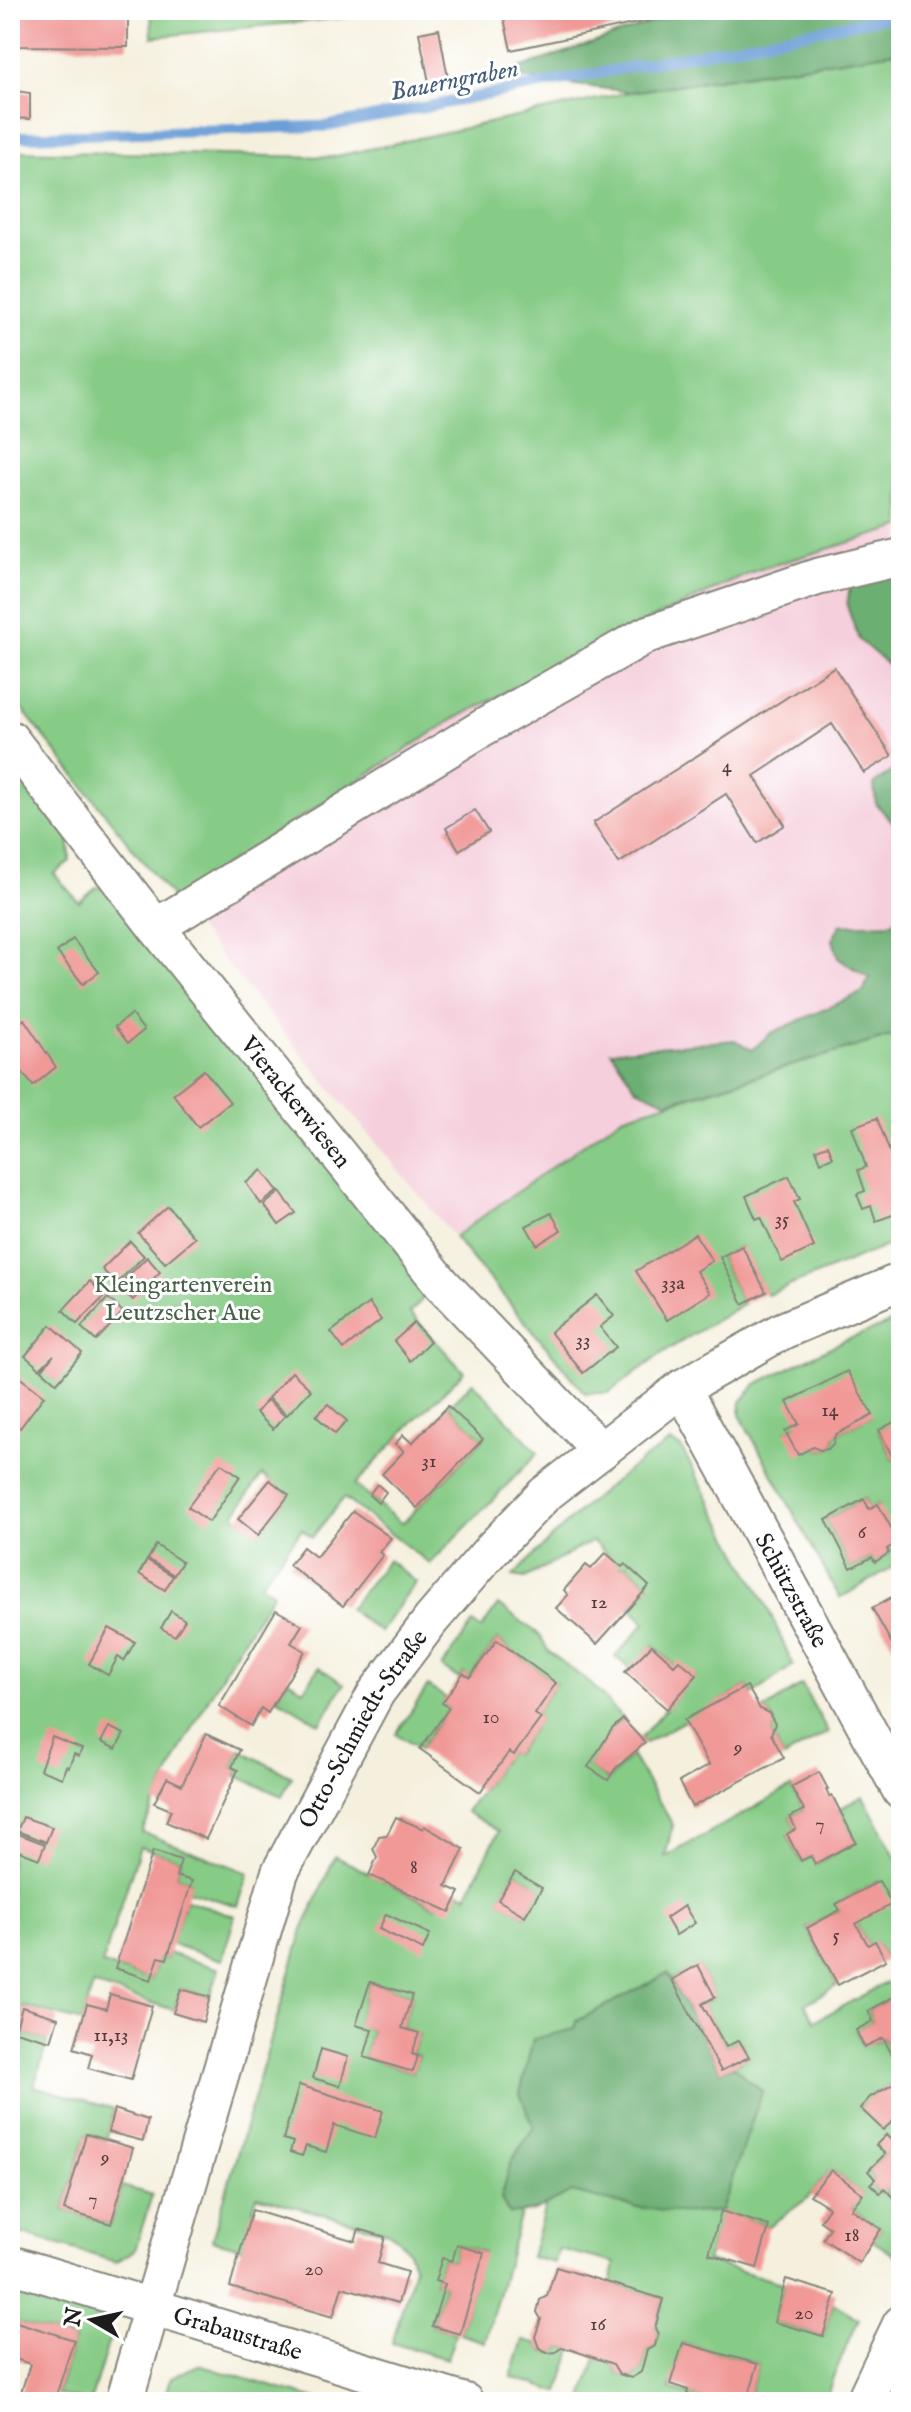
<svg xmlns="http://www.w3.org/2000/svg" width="911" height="2412" viewBox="0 0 911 2412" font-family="'IM FELL English',serif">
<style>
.built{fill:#f5cfdb}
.green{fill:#86cb86;stroke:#517451;stroke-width:2;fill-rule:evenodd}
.forest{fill:#6caf73;stroke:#446648;stroke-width:2}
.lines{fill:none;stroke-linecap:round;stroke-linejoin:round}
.stream{stroke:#6c9ed7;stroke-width:11}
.building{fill:#f09997}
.minor-casing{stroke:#88867d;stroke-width:40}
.minor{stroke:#fff;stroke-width:36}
.labels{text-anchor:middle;stroke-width:6;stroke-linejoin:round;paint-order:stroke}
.number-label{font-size:20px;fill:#513b3b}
.street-label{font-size:24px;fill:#1c1c1c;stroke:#fff}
.park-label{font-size:24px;fill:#466246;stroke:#fff}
.water-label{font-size:26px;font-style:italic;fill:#445d7a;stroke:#fff}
</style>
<rect width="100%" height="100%" fill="#fff"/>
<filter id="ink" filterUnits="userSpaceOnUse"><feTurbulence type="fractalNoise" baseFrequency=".0125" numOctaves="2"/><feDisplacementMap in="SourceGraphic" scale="16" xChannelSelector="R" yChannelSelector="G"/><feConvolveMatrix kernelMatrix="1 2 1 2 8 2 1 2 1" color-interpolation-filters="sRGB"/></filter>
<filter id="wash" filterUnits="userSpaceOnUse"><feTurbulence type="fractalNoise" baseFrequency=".006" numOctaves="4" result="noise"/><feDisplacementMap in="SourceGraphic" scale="32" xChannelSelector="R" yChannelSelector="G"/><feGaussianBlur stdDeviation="1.8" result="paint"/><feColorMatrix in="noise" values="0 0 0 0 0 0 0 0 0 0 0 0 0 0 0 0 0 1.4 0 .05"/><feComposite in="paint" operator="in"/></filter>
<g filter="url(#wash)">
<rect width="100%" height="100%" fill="#f5f0de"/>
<polygon class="built" points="901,527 901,1033 624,1116 454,1237 173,899 454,719 593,646 757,570"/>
<g class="green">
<polygon points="151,10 360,10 360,16 152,37"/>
<polygon points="901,51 901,527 757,570 593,646 454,719 173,899 10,694 10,151 332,157 630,92"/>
<path d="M 10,762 L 69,839 L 70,861 L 54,874 L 79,902 L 97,887 L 109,889 L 435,1285 L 410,1313 L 464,1372 L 409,1426 L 355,1485 L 402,1524 L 483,1439 L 448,1406 L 473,1382 L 538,1453 L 430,1564 L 344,1498 L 312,1537 L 302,1529 L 260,1584 L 273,1593 C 223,1669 178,1749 142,1832 L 249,1873 L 238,1906 L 188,1891 L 191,1881 L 176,1876 L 181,1860 L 140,1847 L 102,1964 L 151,1980 L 159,1957 L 167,1959 L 168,1953 L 219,1969 L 210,1997 L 181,1989 L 174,2010 L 93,1985 L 82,2022 L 23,2006 L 15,2031 L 48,2040 L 34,2086 L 114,2109 L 106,2140 L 86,2134 L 64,2210 L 111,2224 L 122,2186 L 152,2195 L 135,2250 L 116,2262 L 10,2230 ZM 262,1475 L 288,1495 L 259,1534 L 234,1515 Z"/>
<polygon points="901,1033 901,1240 767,1295 741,1246 720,1258 743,1304 661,1354 608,1393 585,1393 454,1237 622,1117"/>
<path d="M 901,1319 L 899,1355 L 901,1435 L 894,1423 L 879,1431 L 894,1460 L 901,1456 L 901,1562 L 840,1598 L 740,1415 L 741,1402 L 756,1384 L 841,1342 ZM 872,1415 L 835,1435 L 833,1444 L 828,1449 L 820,1450 L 786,1431 L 799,1424 ZM 864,1499 L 869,1509 L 878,1504 L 889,1553 L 875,1561 L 872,1557 L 851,1568 L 826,1520 Z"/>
<path d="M 670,1442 L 681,1447 L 766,1604 L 793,1665 L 752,1695 L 747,1686 L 645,1743 L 640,1738 L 696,1675 L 674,1665 L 653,1645 L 631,1669 L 615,1657 L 645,1623 L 630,1607 L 649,1585 L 626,1564 L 622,1567 L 592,1541 L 525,1578 L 513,1576 C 562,1527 610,1478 670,1442 Z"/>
<polygon points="388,1560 416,1582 380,1632 349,1609"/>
<path d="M 498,1605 L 540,1635 L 548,1651 L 592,1685 L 623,1719 L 614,1727 L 589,1767 L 608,1780 L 631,1755 L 673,1825 L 665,1857 L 791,1787 L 804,1810 L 790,1817 L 796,1829 L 787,1835 L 801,1861 L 811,1856 L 816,1864 L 856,1842 L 839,1809 L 863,1796 L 901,1867 L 901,1948 L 885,1957 L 875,1942 L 868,1945 L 856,1924 L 878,1881 L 837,1904 L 840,1910 L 807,1928 L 838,1985 L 805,2004 L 815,2021 L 901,1975 L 901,1993 L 868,2011 L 873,2021 L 856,2031 L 864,2047 L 883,2038 L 894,2057 L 901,2054 L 901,2080 L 870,2097 L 860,2108 L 883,2129 L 901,2114 L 901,2150 L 886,2135 L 885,2154 L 868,2171 L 875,2179 L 871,2184 L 879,2193 L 885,2188 L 901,2205 L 901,2250 L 896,2256 L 873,2241 L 881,2229 L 851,2209 L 862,2194 L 831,2170 L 808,2198 L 769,2226 L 722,2212 L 707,2261 L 785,2284 L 774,2322 L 823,2336 L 833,2303 L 859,2319 L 833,2377 L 825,2402 L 747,2402 L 758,2364 L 683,2343 L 670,2389 L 714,2402 L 595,2402 L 583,2398 L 596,2358 L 613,2364 L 619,2374 L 631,2378 L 641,2372 L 647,2350 L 654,2347 L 658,2335 L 655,2327 L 663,2299 L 611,2284 L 615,2263 L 559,2249 L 554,2263 L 531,2257 L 556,2167 L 762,2092 L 733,2066 L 749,2057 L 739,2040 L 726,2047 L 702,2004 L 715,1997 L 698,1966 L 672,1980 L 668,1973 L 549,2113 L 485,2342 L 460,2334 L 483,2252 L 457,2245 L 452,2261 L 442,2258 L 435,2281 L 445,2284 L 432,2326 L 456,2333 L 447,2359 L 392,2343 L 414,2268 L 408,2251 L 398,2239 L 388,2232 L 257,2196 L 242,2248 L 212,2240 L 303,1929 L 335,1856 L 435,1907 L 460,1892 L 467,1895 L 499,1831 L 466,1812 L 509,1752 L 515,1755 L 540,1718 L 535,1714 L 556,1683 L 497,1640 L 470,1677 L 463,1673 L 459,1679 L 442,1667 L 473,1623 L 481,1629 ZM 515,1872 L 541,1888 L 525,1916 L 499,1900 ZM 370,1982 L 412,1995 L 402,2028 L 419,2034 L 412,2054 L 418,2056 L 413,2072 L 364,2057 L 372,2030 L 357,2024 Z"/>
<polygon points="319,1667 344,1684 320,1724 277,1698 288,1680 304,1690"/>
<polygon points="802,1685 828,1732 784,1758 771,1734 775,1723 769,1713 762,1711"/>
<polygon points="428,1686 446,1698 443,1703 449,1708 420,1749 396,1734"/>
<polygon points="240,1750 292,1777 282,1796 236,1776 238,1770 232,1767"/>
<polygon points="186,1900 235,1916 222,1960 171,1944"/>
<polygon points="17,2289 100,2314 110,2337 90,2402 57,2394 74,2340 10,2320"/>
<path d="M 523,2340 L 536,2343 C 542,2354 554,2357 562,2347 L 572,2350 L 559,2392 L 511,2377 Z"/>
<polygon points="198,2365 326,2402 246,2402 205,2390 192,2402 163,2402 170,2378"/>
</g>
<g class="forest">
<polygon points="683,10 901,10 901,51 630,92 499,75 683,12"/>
<polygon points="901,572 901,694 891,667 859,640 847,606 850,585"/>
<polygon points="901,765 901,831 876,804 874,784"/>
<polygon points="901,916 901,1033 668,1102 636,1088 611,1051 735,1040 752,1050 771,1033 863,992 869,978 838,958 833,939 840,925 890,923"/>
<path d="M 667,1973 L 721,2071 L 733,2066 L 762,2092 L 721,2211 C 670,2217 622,2205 572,2192 L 534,2211 L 509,2214 L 501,2199 L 511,2162 L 534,2127 L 520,2094 L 533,2039 L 575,2029 L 577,2021 Z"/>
</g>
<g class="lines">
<polyline class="stream" points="10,137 328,126 901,14"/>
</g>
<g id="blocks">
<g class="building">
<polygon points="10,10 128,10 128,47 10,46"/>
<polygon points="502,10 674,10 675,15 511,50"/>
<polygon points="439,29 448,78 429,82 419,33"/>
<polygon points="10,90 30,93 30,119 10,118"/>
<polygon points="834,667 892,756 864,773 832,724 754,776 785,825 757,843 726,794 619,863 593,823"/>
<polygon points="475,810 489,832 459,850 446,828"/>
<polygon points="73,939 99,972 83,984 57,952"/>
<polygon points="131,1014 144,1030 128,1043 115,1027"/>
<polygon points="24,1019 56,1067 33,1086 19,1068 10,1076 10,1048 17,1042 10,1031"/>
<polygon points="204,1070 230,1102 198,1127 173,1094"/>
<polygon points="877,1118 892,1158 898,1156 901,1165 901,1212 876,1221 871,1206 863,1209 857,1194 865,1191 858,1170 866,1167 852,1127"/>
<polygon points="828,1145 833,1157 821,1162 816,1149"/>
<polygon points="262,1170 278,1191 261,1204 246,1183"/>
<polygon points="789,1176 800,1199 794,1202 814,1247 782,1262 761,1217 756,1219 746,1196"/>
<polygon points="280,1192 296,1213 279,1225 264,1205"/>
<polygon points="168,1206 195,1238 165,1263 138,1233"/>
<polygon points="551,1213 561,1230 537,1245 526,1226"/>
<polygon points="695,1234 712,1261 696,1271 710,1293 667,1320 636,1271"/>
<polygon points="130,1241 144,1256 116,1284 102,1269"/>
<polygon points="742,1246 766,1292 743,1304 720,1257"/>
<polygon points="147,1257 160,1272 133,1300 118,1286"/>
<polygon points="90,1281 105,1296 77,1324 63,1310"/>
<polygon points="597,1295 614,1316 600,1327 616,1347 583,1373 550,1332"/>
<polygon points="108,1298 123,1312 96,1341 81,1327"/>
<polygon points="369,1303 381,1320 344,1349 331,1332"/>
<polygon points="414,1323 430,1341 410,1361 394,1341"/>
<polygon points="51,1325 82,1353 57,1383 42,1370 54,1355 40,1369 25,1356"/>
<polygon points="10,1370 44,1396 20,1428 10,1420"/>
<polygon points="847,1371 873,1415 835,1435 833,1444 828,1449 820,1450 813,1447 798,1455 785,1431 799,1424 787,1402"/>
<polygon points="292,1372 311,1390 287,1415 268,1398"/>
<polygon points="267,1400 285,1416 273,1429 256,1413"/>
<polygon points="328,1404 347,1421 335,1434 316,1416"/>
<polygon points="448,1406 483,1439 417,1508 382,1474 404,1451 395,1444 403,1435 412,1443"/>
<polygon points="894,1422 901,1435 901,1456 894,1460 879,1430"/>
<polygon points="221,1463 240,1476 209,1522 188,1507"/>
<polygon points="270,1480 289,1495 258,1535 238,1519"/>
<polygon points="377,1484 386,1492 378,1503 369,1495"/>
<polygon points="864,1499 869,1509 878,1504 899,1542 887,1549 889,1553 875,1562 872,1557 851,1568 826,1520"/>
<polygon points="353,1511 391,1538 379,1552 383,1555 343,1606 289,1565 303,1547 316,1557"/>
<polygon points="156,1545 182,1562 174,1575 148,1559"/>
<polygon points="606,1553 622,1567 625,1564 649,1586 597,1644 556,1608 568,1595 564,1590 586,1565 591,1569"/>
<polygon points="147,1560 173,1576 165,1590 139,1574"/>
<polygon points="901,1592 901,1660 872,1608"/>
<polygon points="276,1610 302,1625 291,1643 305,1651 268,1713 261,1708 251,1726 219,1706"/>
<polygon points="171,1611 185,1620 175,1636 161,1628"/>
<polygon points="109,1628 135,1642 124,1661 118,1657 108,1675 89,1664"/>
<polygon points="497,1640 556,1683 535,1714 541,1718 514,1755 509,1752 480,1792 420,1749 449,1708 442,1703 459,1679 463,1673 470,1677"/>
<polygon points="652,1645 674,1665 679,1660 697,1675 667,1709 625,1672"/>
<polygon points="747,1686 760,1709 769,1713 775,1724 771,1734 784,1758 692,1807 679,1782 709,1765 684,1720"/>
<polygon points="623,1719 645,1743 615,1769 608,1780 588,1767 612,1729"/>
<polygon points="109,1727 124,1734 116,1749 101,1742"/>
<polygon points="206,1734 240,1750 232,1767 238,1770 206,1839 166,1822 171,1810 154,1803 167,1778 182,1785"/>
<polygon points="52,1737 82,1749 79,1756 74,1754 69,1767 66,1766 62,1778 40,1770"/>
<polygon points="819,1772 828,1789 826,1790 829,1796 832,1795 856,1842 815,1864 811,1856 801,1861 787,1834 796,1829 790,1817 804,1810 791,1787"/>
<polygon points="23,1817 52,1827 46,1842 17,1831"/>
<polygon points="396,1817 423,1829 424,1826 464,1849 446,1886 460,1892 450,1912 369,1875 377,1857 373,1849 379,1836 387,1835"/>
<polygon points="16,1833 45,1844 39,1859 11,1848"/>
<polygon points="153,1851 181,1860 176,1876 192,1881 167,1959 159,1957 151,1980 115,1968"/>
<polygon points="515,1872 542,1888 525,1916 498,1900"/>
<polygon points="879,1881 892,1904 856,1924 868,1945 875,1941 886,1960 838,1985 807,1928 840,1910 836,1904"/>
<polygon points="684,1906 695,1923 676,1935 666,1918"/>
<polygon points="386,1914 430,1934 423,1950 379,1929"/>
<polygon points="698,1965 715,1997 702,2004 726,2047 739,2040 749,2057 721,2071 672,1980"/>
<polygon points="370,1982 412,1995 402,2028 419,2033 412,2054 418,2056 413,2072 364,2057 372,2030 356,2025"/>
<polygon points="181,1989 210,1997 203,2022 173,2013"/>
<polygon points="901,1993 901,2054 894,2058 883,2038 864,2047 856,2030 873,2021 868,2011"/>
<polygon points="110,1994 152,2006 131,2080 88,2068 92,2054 74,2048 87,2004 106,2009"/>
<polygon points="22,2007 58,2018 51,2041 15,2031"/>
<polygon points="321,2049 348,2057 340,2086 313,2078"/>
<polygon points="901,2080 901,2114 883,2130 860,2108 870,2097"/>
<polygon points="299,2085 383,2111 375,2138 334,2125 326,2152 306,2146 302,2156 290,2152 293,2142 283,2139"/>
<polygon points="114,2109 148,2120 143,2141 108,2132"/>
<polygon points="86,2134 133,2148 111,2224 64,2210"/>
<polygon points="886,2135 901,2150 901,2205 885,2188 880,2193 870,2184 875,2179 868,2171 885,2154 876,2145"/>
<polygon points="831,2170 863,2194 851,2209 881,2229 859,2263 823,2239 830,2228 820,2221 829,2207 810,2195"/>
<polygon points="252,2210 355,2241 359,2229 385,2237 378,2263 407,2272 398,2303 342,2287 333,2317 230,2287"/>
<polygon points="721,2211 769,2226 757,2268 709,2254"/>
<polygon points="457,2245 484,2253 460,2334 432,2326 445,2284 435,2281 442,2258 452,2261"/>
<polygon points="556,2267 663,2299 655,2328 658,2334 655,2346 647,2350 641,2372 631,2378 619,2374 613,2364 572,2350 562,2347 556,2352 549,2353 539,2348 535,2337 541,2319 537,2312 540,2300 547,2296"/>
<polygon points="786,2279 836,2294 823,2336 774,2322"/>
<polygon points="10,2320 74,2340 54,2402 18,2402 30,2364 10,2357"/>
<polygon points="683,2343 758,2364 747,2402 714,2402 687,2394 688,2390 670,2384"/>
</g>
</g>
</g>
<g filter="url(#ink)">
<use href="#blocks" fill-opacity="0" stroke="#88867d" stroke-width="2"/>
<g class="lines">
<defs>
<g id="minor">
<path id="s1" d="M 10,739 L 156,927 L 442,1284 L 601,1451"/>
<polyline points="156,927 484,727 646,635 817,577 901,557"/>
<path id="s2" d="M 682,1388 L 901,1791"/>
<path id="s3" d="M 10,2264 L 465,2402"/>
<path id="s4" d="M 124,2402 L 280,1872 L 376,1693 L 431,1620 L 492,1549 L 545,1494 L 682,1388 L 782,1331 L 901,1281"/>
<polyline points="864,2402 901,2324"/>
</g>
</defs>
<use href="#minor" class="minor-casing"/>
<use href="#minor" class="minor"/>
</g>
</g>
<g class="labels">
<g class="number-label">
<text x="727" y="772">4</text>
<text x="782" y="1225">35</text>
<text x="673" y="1289">33a</text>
<text x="583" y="1346">33</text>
<text x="830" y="1416">14</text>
<text x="429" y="1467">31</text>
<text x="862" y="1538">6</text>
<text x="599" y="1608">12</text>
<text x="491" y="1723">10</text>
<text x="738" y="1753">9</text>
<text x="820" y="1830">7</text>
<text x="414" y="1873">8</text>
<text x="836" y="1941">5</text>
<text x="111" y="2041">11,13</text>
<text x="105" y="2163">9</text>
<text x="93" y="2205">7</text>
<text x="852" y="2241">18</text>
<text x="314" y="2275">20</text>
<text x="804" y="2319">20</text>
<text x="598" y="2330">16</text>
</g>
<g class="street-label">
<text dy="8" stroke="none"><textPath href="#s1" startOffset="462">Vierackerwiesen</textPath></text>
<text dy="8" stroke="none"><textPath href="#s2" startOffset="230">Schützstraße</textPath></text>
<text dy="8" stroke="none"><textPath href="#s4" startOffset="718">Otto-Schmiedt-Straße</textPath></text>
<text dy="8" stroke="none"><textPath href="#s3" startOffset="238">Grabaustraße</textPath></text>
</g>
<g class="park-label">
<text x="183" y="1292">Kleingartenverein<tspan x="183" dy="28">Leutzscher Aue</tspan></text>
</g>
<g class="water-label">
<text transform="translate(454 79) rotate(-11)" y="9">Bauerngraben</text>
</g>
</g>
<rect width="911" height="2412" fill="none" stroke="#fff" stroke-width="40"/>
<g transform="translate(92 2320) rotate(279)" stroke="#ffffff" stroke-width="6" paint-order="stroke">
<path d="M0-6L14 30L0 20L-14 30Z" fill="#1c1c1c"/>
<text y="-12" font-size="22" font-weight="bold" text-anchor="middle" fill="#1c1c1c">N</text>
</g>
</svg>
